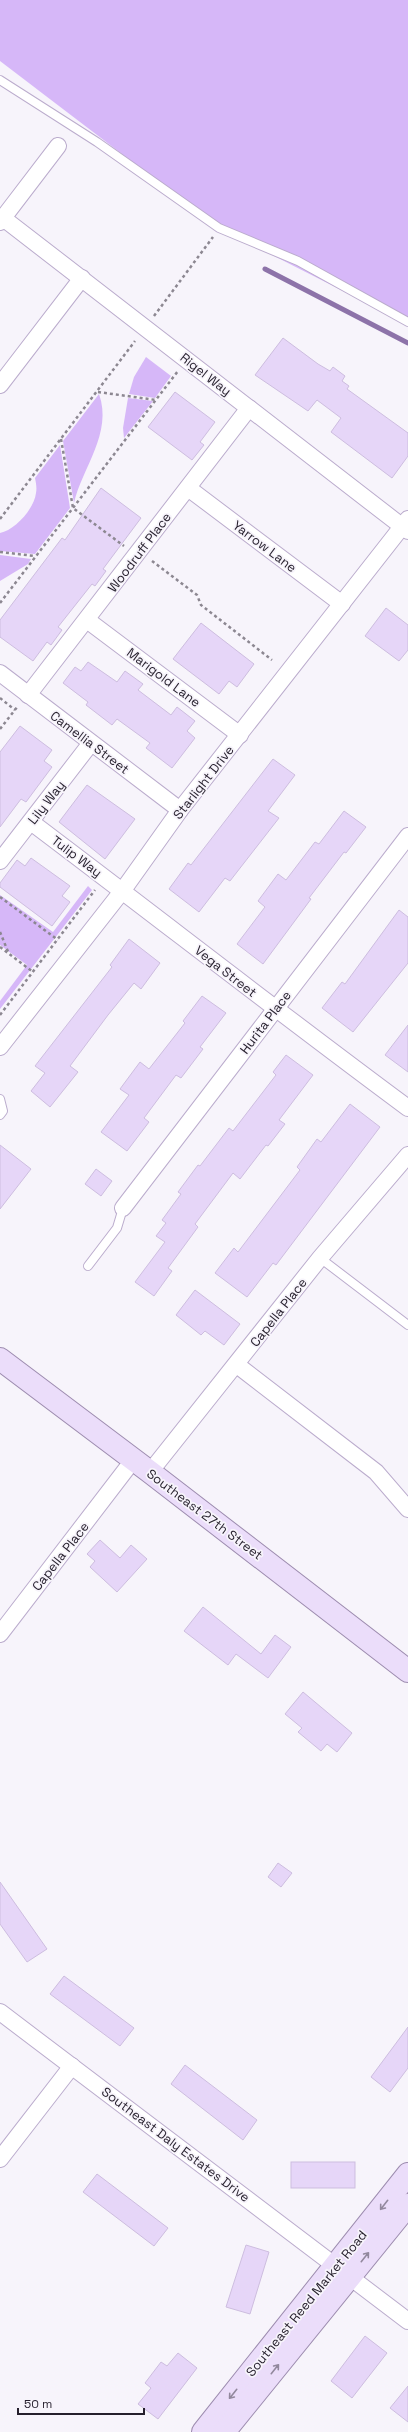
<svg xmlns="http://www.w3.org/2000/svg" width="408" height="2432" font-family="'Space Grotesk',sans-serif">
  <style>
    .green { fill: #d6b7f8 }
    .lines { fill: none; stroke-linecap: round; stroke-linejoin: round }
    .stream { stroke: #8d73a9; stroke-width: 5 }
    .building { fill: #e6d6f8; stroke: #cdbddf }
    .lane-casing { stroke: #bbaccd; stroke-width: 10 }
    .street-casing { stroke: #bbaccd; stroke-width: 18 }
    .primary-casing { stroke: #9d8caf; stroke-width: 24 }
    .path { stroke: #8c8791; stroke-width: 2.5; stroke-dasharray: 3 3; stroke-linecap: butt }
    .lane { stroke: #fff; stroke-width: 8 }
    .street { stroke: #fff; stroke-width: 16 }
    .primary { stroke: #ebddfa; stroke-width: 22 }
    .oneway { stroke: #92889d }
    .labels { text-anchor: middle; stroke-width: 3.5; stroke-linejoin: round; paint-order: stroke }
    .street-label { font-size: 13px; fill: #251f2c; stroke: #f7f4fb }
  </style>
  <rect width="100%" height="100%" fill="#f7f4fb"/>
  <g class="green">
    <polygon points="0,0 408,0 408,324 219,228 0,61"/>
    <polygon points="146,357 171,376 155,398 129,394 134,377"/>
    <path d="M 99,394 C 113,433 82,468 74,503 L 63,441 Z"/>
    <polygon points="128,398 153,401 124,438 123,428"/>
    <path d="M 60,445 L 70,508 L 35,554 L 0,551 L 0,533 C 15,530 34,509 36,493 C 37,488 36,483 35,478 Z"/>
    <polygon points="0,555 31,559 28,564 0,581"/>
    <polygon points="88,886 92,890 0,1009 0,1001 27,965 0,945 0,895 53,932"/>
  </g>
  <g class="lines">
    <polyline class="stream" points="265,269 408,343"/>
  </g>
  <g class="building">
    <polygon points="283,338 318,364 330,371 333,367 345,376 342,381 349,386 347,389 408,433 408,456 392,478 331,432 341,418 317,400 308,411 255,375"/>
    <polygon points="175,392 215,422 200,442 204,445 192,460 148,427"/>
    <polygon points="101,488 141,518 103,569 106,571 95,586 92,584 58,627 62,630 51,645 47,642 33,661 0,637 0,620 62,538 65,540"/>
    <polygon points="386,608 408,625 408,650 399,661 365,636"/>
    <polygon points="201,623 254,664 237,687 229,681 219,694 173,659"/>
    <polygon points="88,662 117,682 125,671 143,684 138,690 171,715 177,707 195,721 187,731 195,738 172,768 146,748 150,743 117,719 112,725 86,705 88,702 63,683 75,667 81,671"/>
    <polygon points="20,726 52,750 44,761 52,767 26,802 21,799 0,827 0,752"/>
    <polygon points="273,759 295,775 268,811 279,818 230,881 225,878 199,912 169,889 188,863 191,865"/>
    <polygon points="87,785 135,819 105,859 59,822"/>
    <polygon points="344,811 366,827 346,853 344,852 309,898 311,899 263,964 237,944 265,907 258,901 278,874 286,880 315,842 319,844"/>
    <polygon points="31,858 70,886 62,896 70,902 52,926 0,887 0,883 17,860 25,866"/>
    <polygon points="399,910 408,917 408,963 353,1032 322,1008 342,982 345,984"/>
    <polygon points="129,939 160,963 141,989 134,983 108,1015 70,1066 78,1072 50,1107 31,1091 45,1073 35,1066 112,967 110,965"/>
    <polygon points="202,996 226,1013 200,1047 203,1049 181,1078 176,1075 144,1118 149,1122 127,1151 101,1132 129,1095 120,1089 140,1062 149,1069 185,1023 183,1021"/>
    <polygon points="408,1025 408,1072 385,1055"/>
    <polygon points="286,1055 313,1075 279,1120 285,1124 268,1146 266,1145 240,1179 233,1173 195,1224 198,1227 168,1268 172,1271 154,1296 135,1282 165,1242 156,1236 166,1223 162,1220 181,1194 178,1192 198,1165 200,1166 229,1128 233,1131 276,1075 273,1072"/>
    <polygon points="350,1104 380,1127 276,1265 273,1263 247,1297 215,1273 234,1248 238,1252 300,1170 297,1167 317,1139 321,1142"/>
    <polygon points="0,1145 31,1169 0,1209"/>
    <polygon points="96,1169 112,1181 101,1196 85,1184"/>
    <polygon points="195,1290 240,1324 224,1345 205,1331 201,1335 176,1315"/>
    <polygon points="100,1540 120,1558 131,1545 147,1559 117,1592 90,1567 95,1561 87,1554"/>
    <polygon points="203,1607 261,1654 275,1635 291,1647 268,1678 236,1654 228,1665 184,1631"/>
    <polygon points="303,1692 352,1733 337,1752 327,1744 321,1751 298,1732 302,1728 285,1714"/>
    <polygon points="278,1863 292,1873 281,1887 268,1877"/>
    <polygon points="0,1882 47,1949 27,1962 0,1924"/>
    <polygon points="64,1976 134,2028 120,2046 50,1994"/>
    <polygon points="408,2027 408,2068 390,2092 371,2077"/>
    <polygon points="185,2065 257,2120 243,2140 171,2084"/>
    <rect x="291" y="2162" width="64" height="26"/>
    <polygon points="97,2174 168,2228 154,2246 83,2192"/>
    <polygon points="246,2245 269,2252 250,2314 226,2307"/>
    <polygon points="365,2336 387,2353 352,2398 331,2381"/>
    <polygon points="178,2353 197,2368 158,2419 138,2404 151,2388 145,2383 161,2362 167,2366"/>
    <polygon points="408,2386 408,2422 390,2408"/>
  </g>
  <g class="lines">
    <g class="lane-casing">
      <g id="lane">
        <polyline points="0,80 97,142 219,228 298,261 408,322"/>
        <polyline points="0,1099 3,1111 0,1115"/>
        <polyline points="320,1258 408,1325"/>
        <polyline points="88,1266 117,1228 123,1208"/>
      </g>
    </g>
    <g class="street-casing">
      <g id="street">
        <polyline points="3,218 408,531"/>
        <polyline points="0,222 58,146"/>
        <polyline points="0,385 82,278"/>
        <polyline points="188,488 342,604"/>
        <polyline points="87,620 240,735"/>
        <polyline points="0,673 180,810"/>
        <polyline points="28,695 249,408"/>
        <path d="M 31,822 C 157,917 281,1014 408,1108"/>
        <polyline points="0,861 91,743"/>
        <polyline points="0,1047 123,890 180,810 408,519"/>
        <polyline points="123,1208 408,836"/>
        <polyline points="237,1365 376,1472 408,1509"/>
        <polyline points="150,1472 320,1258 408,1155"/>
        <polyline points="0,1634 134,1459"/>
        <polyline points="0,2012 408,2321"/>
        <polyline points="0,2159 72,2066"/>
      </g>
    </g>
    <g class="primary-casing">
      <g id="primary">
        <polyline points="0,1359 150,1472 408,1671"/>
        <polyline points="203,2432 408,2174"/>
        <polyline points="224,2432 408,2205"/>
      </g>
    </g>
    <g class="path">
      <polyline points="154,316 213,237"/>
      <polyline points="98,392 156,400"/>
      <polyline points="61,439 73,508 124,546"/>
      <polyline points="0,519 135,341"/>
      <polyline points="0,552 35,556"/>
      <polyline points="152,561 197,595 201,605 272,660"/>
      <polyline points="0,603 178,371"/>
      <polyline points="0,698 15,710"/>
      <polyline points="0,729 18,706"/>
      <polyline points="0,897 58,940"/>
      <polyline points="0,932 9,954"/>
      <polyline points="0,947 33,972"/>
      <polyline points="0,1015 95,890"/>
    </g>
    <use href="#lane" class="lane"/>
    <use href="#street" class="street"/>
    <use href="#primary" class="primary"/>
  </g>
  <defs><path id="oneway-shaft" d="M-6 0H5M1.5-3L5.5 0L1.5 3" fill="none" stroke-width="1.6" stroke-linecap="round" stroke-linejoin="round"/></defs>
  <g class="oneway">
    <use href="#oneway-shaft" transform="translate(384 2205) rotate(128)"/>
    <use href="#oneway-shaft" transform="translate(365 2257) rotate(-51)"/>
    <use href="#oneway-shaft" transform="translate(275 2369) rotate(-51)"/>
    <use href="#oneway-shaft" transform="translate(233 2394) rotate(129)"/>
  </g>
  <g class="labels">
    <g class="street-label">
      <text transform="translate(206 374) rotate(38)" y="5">Rigel Way</text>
      <text transform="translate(265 546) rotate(37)" y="5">Yarrow Lane</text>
      <text transform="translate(139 552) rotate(-53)" y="5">Woodruff Place</text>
      <text transform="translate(164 677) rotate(37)" y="5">Marigold Lane</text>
      <text transform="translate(90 742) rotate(37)" y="5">Camellia Street</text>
      <text transform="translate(203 782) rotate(-52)" y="5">Starlight Drive</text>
      <text transform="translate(46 802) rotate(-52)" y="5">Lily Way</text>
      <text transform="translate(77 856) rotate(37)" y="5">Tulip Way</text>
      <text transform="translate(226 971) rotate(38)" y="5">Vega Street</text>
      <text transform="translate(265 1022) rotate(-53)" y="5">Hurita Place</text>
      <text transform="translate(278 1312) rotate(-52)" y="5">Capella Place</text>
      <text transform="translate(205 1514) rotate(37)" y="5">Southeast 27th Street</text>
      <text transform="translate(60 1556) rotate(-52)" y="5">Capella Place</text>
      <text transform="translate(176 2144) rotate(37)" y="5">Southeast Daly Estates Drive</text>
      <text transform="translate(306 2303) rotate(-51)" y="5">Southeast Reed Market Road</text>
    </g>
  </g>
  <path d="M18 2408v6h126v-6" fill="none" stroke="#251f2c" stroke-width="2"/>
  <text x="24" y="2408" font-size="12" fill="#251f2c" stroke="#f7f4fb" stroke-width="3" paint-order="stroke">50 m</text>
</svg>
